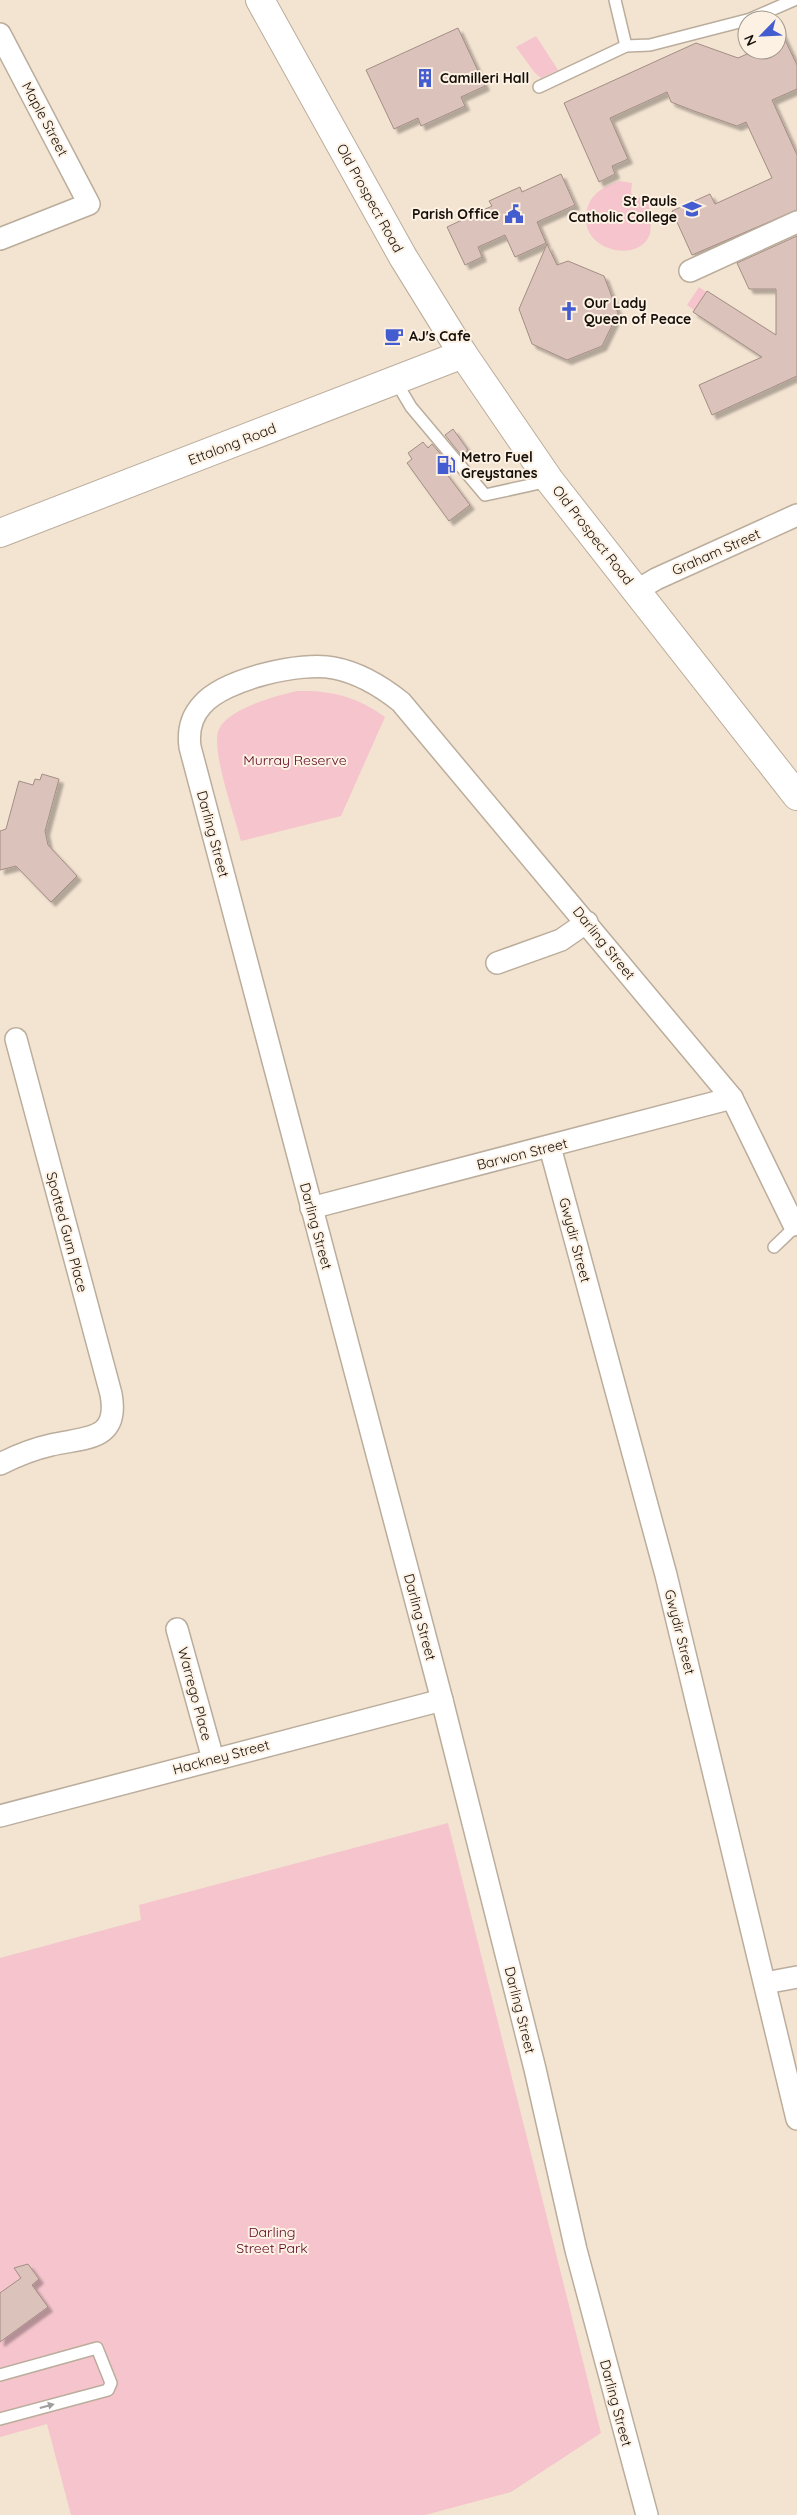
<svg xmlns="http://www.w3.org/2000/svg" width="797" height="2515" font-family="Quicksand,sans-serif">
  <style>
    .green { fill: #f5c4cc }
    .building { fill: #dbc3bb; stroke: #a38d85; filter: url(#shadow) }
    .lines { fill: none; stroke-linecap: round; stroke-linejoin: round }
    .lane-casing { stroke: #bbad9c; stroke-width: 14 }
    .street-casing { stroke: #bbad9c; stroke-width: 24 }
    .secondary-casing { stroke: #bbad9c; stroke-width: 30 }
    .lane { stroke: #fff; stroke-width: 11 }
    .street { stroke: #fff; stroke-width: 21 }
    .secondary { stroke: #fff; stroke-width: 28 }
    .oneway { fill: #a19f9d }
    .labels { text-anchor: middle; stroke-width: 4; stroke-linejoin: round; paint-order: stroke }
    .poi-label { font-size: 14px; font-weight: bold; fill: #15100a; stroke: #fdf1e3; text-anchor: start }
    .street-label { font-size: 14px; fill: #15100a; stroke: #fdf1e3 }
    .park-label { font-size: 14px; fill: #5b0424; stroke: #fdf1e3 }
  </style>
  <defs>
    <filter id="shadow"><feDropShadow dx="4.5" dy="4.5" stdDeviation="1" flood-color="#0004"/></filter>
  </defs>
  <rect width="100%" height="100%" fill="#f3e3d1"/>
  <g class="green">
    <polygon points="536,36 558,70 541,78 535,73 516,47"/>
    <path d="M 620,181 L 632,183 L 631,193 L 635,198 L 646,197 L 649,202 C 649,212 653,227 649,236 C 637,265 573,249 588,206 C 593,192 607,185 620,181 Z"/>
    <polygon points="699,287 706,292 694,310 687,305"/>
    <path d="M 297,691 C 331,690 358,697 385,717 L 341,816 L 241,841 C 235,817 210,748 219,729 C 229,708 276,696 297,691 Z"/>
    <polygon points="448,1823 601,2433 511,2492 425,2515 71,2515 47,2424 0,2437 0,1958 141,1920 139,1905"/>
  </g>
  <g class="building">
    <polygon points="777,23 797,65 797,89 772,100 797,155 797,210 692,255 672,211 710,194 715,204 772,178 746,122 737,126 694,111 671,102 667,92 610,118 628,159 612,166 615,174 599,182 564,103 696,43 738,58 756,50 777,50"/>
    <polygon points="458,28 485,86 461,97 465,106 421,126 418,118 394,129 366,70"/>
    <polygon points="561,174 575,205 537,222 546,243 515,257 505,235 478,247 482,257 465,265 447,227 492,206 489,201 520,187 522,192"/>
    <polygon points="797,236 797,376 712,415 699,385 762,357 693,312 707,291 776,335 776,289 749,289 737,263"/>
    <polygon points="547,244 557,265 568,261 604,276 618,313 602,346 567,360 532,344 519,309"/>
    <polygon points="453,429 468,450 461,455 445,435"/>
    <polygon points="423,442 428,448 432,444 449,464 443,469 470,505 449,521 407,463 412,459 408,453"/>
    <polygon points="42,774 59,779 45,831 48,845 77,876 51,902 16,866 0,870 0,831 6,829 19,781 33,785 35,779 40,780"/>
    <polygon points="28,2264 39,2279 32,2285 48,2307 0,2342 0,2293 21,2278 14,2268"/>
  </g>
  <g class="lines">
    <g class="lane-casing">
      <g id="lane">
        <polyline points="615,0 626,46"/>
        <polyline points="748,20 794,0"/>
        <polyline points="539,87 626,46 650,45 747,20"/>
        <polyline points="395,380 411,407 485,495 549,481"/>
        <polyline points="774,1247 797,1225"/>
        <polyline points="0,2375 97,2348 111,2383 108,2390 0,2419"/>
      </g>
    </g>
    <g class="street-casing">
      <g id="street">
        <polyline points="0,34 89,204 0,239"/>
        <polyline points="690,271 797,222"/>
        <polyline points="636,591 656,579 797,515"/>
        <polyline points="497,963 561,940 587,922"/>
        <polyline points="550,1147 666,1575 797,2119"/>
        <polyline points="311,1208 732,1098"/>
        <path d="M 0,1464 C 16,1456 33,1449 51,1445 C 84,1437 120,1442 111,1394 L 16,1039"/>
        <polyline points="177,1629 213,1759"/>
        <polyline points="0,1816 442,1700"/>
        <polyline points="765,1983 797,1977"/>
        <path d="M 647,2515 L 576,2250 L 535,2069 L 442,1700 L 190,747 C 188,732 191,717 202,705 C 224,679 302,661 334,668 C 360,673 381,686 401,702 L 732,1098 L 794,1225"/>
      </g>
    </g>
    <g class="secondary-casing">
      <g id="secondary">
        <polyline points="260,0 403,257 463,354 550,481 797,796"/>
        <polyline points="0,533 463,354"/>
      </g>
    </g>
    <use href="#lane" class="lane"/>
    <use href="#street" class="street"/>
    <use href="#secondary" class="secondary"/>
  </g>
  <defs><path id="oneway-solid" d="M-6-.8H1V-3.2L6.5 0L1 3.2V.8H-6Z" transform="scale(1.25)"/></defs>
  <use class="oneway" href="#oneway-solid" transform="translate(47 2406) rotate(-15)"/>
  <defs>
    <g id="building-bare" transform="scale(1.5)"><path d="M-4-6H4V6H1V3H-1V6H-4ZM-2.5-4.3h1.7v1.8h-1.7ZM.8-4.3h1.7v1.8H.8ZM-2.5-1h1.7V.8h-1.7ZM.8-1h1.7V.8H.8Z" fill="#435ccf" stroke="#fdf1e3" stroke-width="2.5" paint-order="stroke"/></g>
    <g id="school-bare" transform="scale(1.5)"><path d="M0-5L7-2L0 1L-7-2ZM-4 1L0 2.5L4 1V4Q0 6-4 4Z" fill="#435ccf" stroke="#fdf1e3" stroke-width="2.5" paint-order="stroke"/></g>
    <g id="civic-bare" transform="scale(1.5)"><path d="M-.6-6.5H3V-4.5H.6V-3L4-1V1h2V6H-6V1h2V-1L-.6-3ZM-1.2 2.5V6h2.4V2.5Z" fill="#435ccf" stroke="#fdf1e3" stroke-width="2.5" paint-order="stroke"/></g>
    <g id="church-bare" transform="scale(1.5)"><path d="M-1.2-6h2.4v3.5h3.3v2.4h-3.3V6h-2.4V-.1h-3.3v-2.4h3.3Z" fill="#435ccf" stroke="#fdf1e3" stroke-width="2.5" paint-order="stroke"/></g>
    <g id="cafe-bare" transform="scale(1.5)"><path d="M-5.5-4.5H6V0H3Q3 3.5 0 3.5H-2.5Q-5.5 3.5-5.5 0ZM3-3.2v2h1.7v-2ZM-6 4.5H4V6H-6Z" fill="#435ccf" stroke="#fdf1e3" stroke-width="2.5" paint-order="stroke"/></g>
    <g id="fuel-bare" transform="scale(1.5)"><path d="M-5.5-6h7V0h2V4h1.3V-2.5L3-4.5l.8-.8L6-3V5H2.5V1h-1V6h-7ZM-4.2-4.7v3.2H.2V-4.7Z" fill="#435ccf" stroke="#fdf1e3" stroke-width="2.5" paint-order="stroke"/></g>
  </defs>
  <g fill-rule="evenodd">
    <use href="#building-bare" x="425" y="78"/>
    <use href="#school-bare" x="692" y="209"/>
    <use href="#civic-bare" x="514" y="214"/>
    <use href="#church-bare" x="569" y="311"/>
    <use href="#cafe-bare" x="394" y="336"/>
    <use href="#fuel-bare" x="446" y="465"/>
  </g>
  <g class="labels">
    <g class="poi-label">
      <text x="440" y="83">Camilleri Hall</text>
      <text x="677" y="206" text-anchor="end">St Pauls<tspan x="677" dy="16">Catholic College</tspan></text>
      <text x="499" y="219" text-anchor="end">Parish Office</text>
      <text x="584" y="308">Our Lady<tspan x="584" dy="16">Queen of Peace</tspan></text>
      <text x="409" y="341">AJ's Cafe</text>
      <text x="461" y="462">Metro Fuel<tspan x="461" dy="16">Greystanes</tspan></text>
    </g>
    <g class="street-label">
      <text transform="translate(45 119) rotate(62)" y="5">Maple Street</text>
      <text transform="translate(370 198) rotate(61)" y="5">Old Prospect Road</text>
      <text transform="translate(232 444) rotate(-21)" y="5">Ettalong Road</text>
      <text transform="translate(593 535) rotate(52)" y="5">Old Prospect Road</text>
      <text transform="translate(716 552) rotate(-24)" y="5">Graham Street</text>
      <text transform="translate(213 834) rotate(75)" y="5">Darling Street</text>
      <text transform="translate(604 943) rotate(51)" y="5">Darling Street</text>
      <text transform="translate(522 1154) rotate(-14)" y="5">Barwon Street</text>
      <text transform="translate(316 1226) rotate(75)" y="5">Darling Street</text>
      <text transform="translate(67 1232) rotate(75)" y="5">Spotted Gum Place</text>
      <text transform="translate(575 1240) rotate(75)" y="5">Gwydir Street</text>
      <text transform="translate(420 1617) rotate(75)" y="5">Darling Street</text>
      <text transform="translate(680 1632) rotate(76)" y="5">Gwydir Street</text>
      <text transform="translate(195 1694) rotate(75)" y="5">Warrego Place</text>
      <text transform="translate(221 1757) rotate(-15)" y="5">Hackney Street</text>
      <text transform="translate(520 2010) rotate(76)" y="5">Darling Street</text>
      <text transform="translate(616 2403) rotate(75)" y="5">Darling Street</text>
    </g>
    <g class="park-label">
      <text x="295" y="765">Murray Reserve</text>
      <text x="272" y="2237">Darling<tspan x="272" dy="16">Street Park</tspan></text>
    </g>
  </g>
  <g transform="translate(762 35) rotate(246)"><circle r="24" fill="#fdf1e3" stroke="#a0978c"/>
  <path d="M0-4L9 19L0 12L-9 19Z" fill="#435ccf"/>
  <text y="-8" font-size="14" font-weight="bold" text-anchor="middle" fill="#15100a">N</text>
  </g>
</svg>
